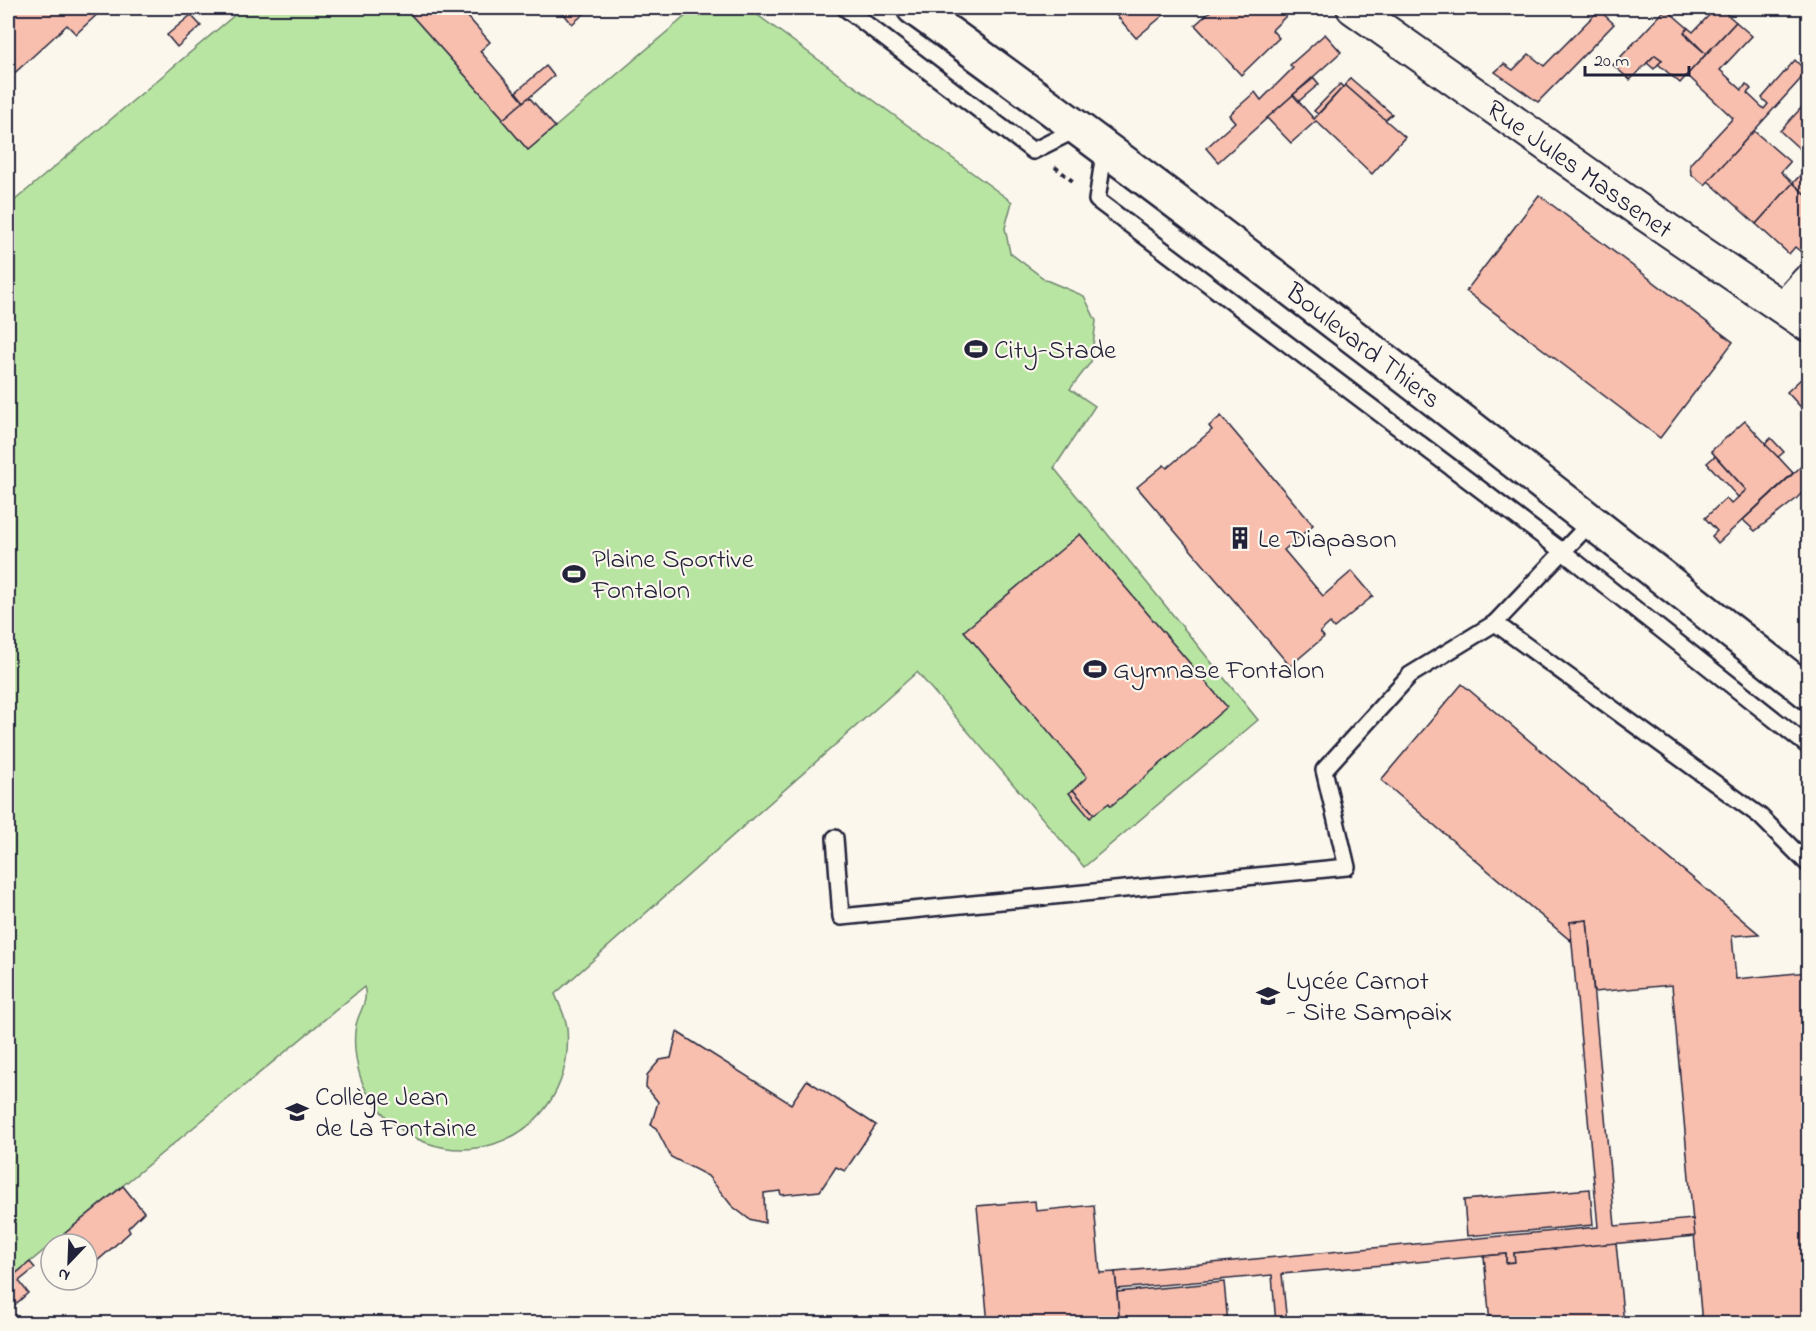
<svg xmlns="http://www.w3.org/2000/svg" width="1816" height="1331" font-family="'Indie Flower',sans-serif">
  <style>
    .green { fill: #b9e5a2; stroke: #6e846e; stroke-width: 1.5 }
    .building { fill: #f8bfae; stroke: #22223b; stroke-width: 1.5 }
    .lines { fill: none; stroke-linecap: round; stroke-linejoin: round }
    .lane-casing { stroke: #22223b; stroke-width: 20 }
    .street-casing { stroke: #22223b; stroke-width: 36 }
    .secondary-casing { stroke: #22223b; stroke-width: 38 }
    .path { stroke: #22223b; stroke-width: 4; stroke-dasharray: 4.5 4.5; stroke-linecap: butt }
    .lane { stroke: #fbf7ec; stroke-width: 15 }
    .street { stroke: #fbf7ec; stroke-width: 32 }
    .secondary { stroke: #fbf7ec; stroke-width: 33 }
    .labels { text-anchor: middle; stroke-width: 4.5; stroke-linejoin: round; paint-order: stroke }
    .street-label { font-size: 27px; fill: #22223b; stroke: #fbf7ec }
    .poi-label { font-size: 27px; fill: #22223b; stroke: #fbf7ec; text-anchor: start }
  </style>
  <rect width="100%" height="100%" fill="#fbf7ec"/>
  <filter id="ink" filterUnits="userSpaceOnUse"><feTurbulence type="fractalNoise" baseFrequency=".0167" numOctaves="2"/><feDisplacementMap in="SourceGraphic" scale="12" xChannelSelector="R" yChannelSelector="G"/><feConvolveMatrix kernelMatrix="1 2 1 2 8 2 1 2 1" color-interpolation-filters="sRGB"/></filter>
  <g filter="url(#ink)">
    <path class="green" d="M 243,8 L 405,8 L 504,119 L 503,121 L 528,150 L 695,8 L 748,8 L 1012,202 L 1005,228 L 1010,253 L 1046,280 L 1084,296 L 1096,321 L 1091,362 L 1070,389 L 1095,406 L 1054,468 L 1258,720 L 1084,867 L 917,672 L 555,994 C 559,1004 566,1017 567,1028 C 577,1149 429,1195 367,1092 C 357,1075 352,1045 356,1025 C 359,1011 369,1001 364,987 L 8,1280 L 8,206 Z"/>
    <g class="building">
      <polygon points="8,8 104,8 76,34 67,25 8,79"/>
      <polygon points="405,8 442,8 448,15 460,8 490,42 480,51 524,102 504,119"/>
      <polygon points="559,8 591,8 572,24"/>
      <polygon points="1110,8 1172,8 1136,38"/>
      <polygon points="1214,8 1279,8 1286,16 1272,30 1279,38 1241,75 1195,25"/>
      <polygon points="1716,8 1720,8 1736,22 1706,54 1684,32 1688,28 1693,32"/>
      <polygon points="1666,9 1688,28 1684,32 1689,39 1706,54 1680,83 1658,64 1662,60 1655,55 1630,80 1613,65"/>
      <polygon points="1599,10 1614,24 1538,102 1495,72 1504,64 1513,70 1529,54 1544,66"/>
      <polygon points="191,15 201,26 177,47 167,35"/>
      <polygon points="1736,22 1752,36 1720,70 1742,90 1746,84 1751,89 1747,93 1764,109 1768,104 1762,98 1795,60 1807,72 1705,185 1691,174 1690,164 1733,118 1687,75"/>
      <polygon points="1325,34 1341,52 1218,162 1206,148 1235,122 1229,115 1255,92 1261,100 1293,68 1290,65"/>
      <polygon points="1655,55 1662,60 1654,69 1647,63"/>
      <polygon points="546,66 554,76 524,102 516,92"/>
      <polygon points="1314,78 1319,84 1299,101 1293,95"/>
      <polygon points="1350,78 1392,114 1385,120 1345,85"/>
      <polygon points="1340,84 1343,87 1318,114 1314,111"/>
      <polygon points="1345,85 1405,137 1372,174 1316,121 1291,143 1267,118 1293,95 1314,119"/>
      <polygon points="529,97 555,127 528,150 502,120"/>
      <polygon points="1803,106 1808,111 1808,145 1803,152 1780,131"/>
      <polygon points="1754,131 1790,162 1781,172 1793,183 1756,224 1708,181"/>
      <polygon points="1805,170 1808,174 1808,197 1793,183"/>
      <polygon points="1793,183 1808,197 1808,244 1801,252 1795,247 1789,254 1756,224"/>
      <polygon points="1539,195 1733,342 1660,438 1466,291"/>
      <polygon points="1802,378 1808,385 1808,415 1787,392"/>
      <polygon points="1221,416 1313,525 1284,550 1323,596 1352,571 1373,596 1334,628 1330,623 1320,632 1324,637 1290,666 1137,487 1164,465 1167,468 1212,430 1209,426"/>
      <polygon points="1745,421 1793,473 1718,543 1712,536 1717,531 1705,518 1726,498 1731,504 1746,490 1711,451"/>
      <polygon points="1771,438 1784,452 1778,457 1765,444"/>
      <polygon points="1715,456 1746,490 1738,497 1707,463"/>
      <polygon points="1808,460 1808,487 1795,500 1755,531 1743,520"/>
      <polygon points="1080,534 1227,707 1111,806 1109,803 1094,814 1073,790 1087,777 964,631"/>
      <polygon points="1462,684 1759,934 1732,936 1736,979 1808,972 1808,1324 1702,1324 1672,985 1594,992 1587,920 1570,922 1571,941 1381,780"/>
      <polygon points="1073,790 1094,814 1090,818 1069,793"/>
      <polygon points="1587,920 1615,1226 1693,1219 1695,1236 1514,1253 1515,1262 1506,1263 1506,1254 1282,1274 1287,1324 1276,1324 1272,1275 1117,1289 1115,1272 1598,1227 1570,922"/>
      <polygon points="677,1032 791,1104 807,1080 876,1125 845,1171 836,1167 820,1191 781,1195 780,1191 764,1193 765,1223 749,1219 732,1206 708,1176 671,1157 656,1128 651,1125 658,1102 646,1087 647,1075 660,1060 671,1058"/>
      <polygon points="123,1186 144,1212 128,1228 130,1232 87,1270 87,1244 53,1243"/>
      <polygon points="1590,1189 1593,1225 1467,1236 1464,1200"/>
      <polygon points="1035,1201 1036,1211 1094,1205 1100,1273 1115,1272 1120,1324 1106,1324 1106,1321 988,1324 977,1206"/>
      <polygon points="1616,1243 1624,1324 1490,1324 1484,1256 1506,1254 1506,1263 1515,1262 1514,1253"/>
      <polygon points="30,1262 35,1268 19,1281 28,1293 8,1311 8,1280"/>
      <polygon points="1224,1282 1228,1324 1120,1324 1117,1292"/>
      <polygon points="782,1320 783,1324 750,1324"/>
    </g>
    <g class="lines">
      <g class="lane-casing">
        <g id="lane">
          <polyline points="845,8 1033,151 1079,128"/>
          <polyline points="1105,147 1097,200 1562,551 1808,746"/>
          <polyline points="1495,623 1760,816 1808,864"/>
          <polyline points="835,838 841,917 1347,867 1324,770 1410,675 1495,623 1592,521"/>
        </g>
      </g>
      <g class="street-casing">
        <g id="street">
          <path id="s1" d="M 1353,8 L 1643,213 L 1808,325"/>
          <polyline points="1784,308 1808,281"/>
        </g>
      </g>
      <g class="secondary-casing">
        <g id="secondary">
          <path id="s2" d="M 914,8 C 1218,228 1514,460 1808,692"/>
        </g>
      </g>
      <polyline class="path" points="1055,167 1075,183"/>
      <use href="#lane" class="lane"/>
      <use href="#street" class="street"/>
      <use href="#secondary" class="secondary"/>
    </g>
  </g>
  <defs>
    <g id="stadium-bare" transform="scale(1.8)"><path d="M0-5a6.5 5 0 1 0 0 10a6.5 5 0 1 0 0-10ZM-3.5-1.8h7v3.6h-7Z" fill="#22223b" stroke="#fbf7ec" stroke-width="2.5" paint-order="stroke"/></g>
    <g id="building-bare" transform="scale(1.8)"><path d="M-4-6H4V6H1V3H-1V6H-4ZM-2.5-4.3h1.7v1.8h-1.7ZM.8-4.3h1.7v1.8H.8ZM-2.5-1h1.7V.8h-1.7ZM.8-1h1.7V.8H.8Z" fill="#22223b" stroke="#fbf7ec" stroke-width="2.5" paint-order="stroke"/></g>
    <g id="school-bare" transform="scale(1.8)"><path d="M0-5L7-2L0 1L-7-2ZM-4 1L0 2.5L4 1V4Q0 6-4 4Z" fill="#22223b" stroke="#fbf7ec" stroke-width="2.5" paint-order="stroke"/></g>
  </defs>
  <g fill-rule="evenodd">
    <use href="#stadium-bare" x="976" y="349"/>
    <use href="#building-bare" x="1240" y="538"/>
    <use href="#stadium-bare" x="574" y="574"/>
    <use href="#stadium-bare" x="1095" y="669"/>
    <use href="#school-bare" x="1268" y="996"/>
    <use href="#school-bare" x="297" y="1112"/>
  </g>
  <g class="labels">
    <g class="street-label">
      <text dy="9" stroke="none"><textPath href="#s1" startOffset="278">Rue Jules Massenet</textPath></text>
      <text dy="9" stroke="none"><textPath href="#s2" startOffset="562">Boulevard Thiers</textPath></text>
    </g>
    <g class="poi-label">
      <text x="994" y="358">City-Stade</text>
      <text x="1258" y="547">Le Diapason</text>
      <text x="592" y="567">Plaine Sportive<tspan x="592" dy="31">Fontalon</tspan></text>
      <text x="1113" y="678">Gymnase Fontalon</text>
      <text x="1286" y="989">Lycée Carnot<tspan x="1286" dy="31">- Site Sampaix</tspan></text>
      <text x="315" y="1105">Collège Jean<tspan x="315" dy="31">de La Fontaine</tspan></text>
    </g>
  </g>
  <rect width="1816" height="1331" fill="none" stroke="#fbf7ec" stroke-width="30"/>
  <rect x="15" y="15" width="1786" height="1301" fill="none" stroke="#22223b" stroke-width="2" filter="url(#ink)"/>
  <g transform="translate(69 1262) rotate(203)"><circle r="28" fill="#fbf7ec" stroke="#a4a2a5" stroke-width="1.5"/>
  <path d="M0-4.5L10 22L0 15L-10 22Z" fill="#22223b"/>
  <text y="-9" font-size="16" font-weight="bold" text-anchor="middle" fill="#22223b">N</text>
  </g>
  <path d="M1585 66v9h104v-9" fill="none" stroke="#22223b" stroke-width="3"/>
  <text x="1594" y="66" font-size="18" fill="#22223b" stroke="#fbf7ec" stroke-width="4.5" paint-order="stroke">20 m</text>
</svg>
